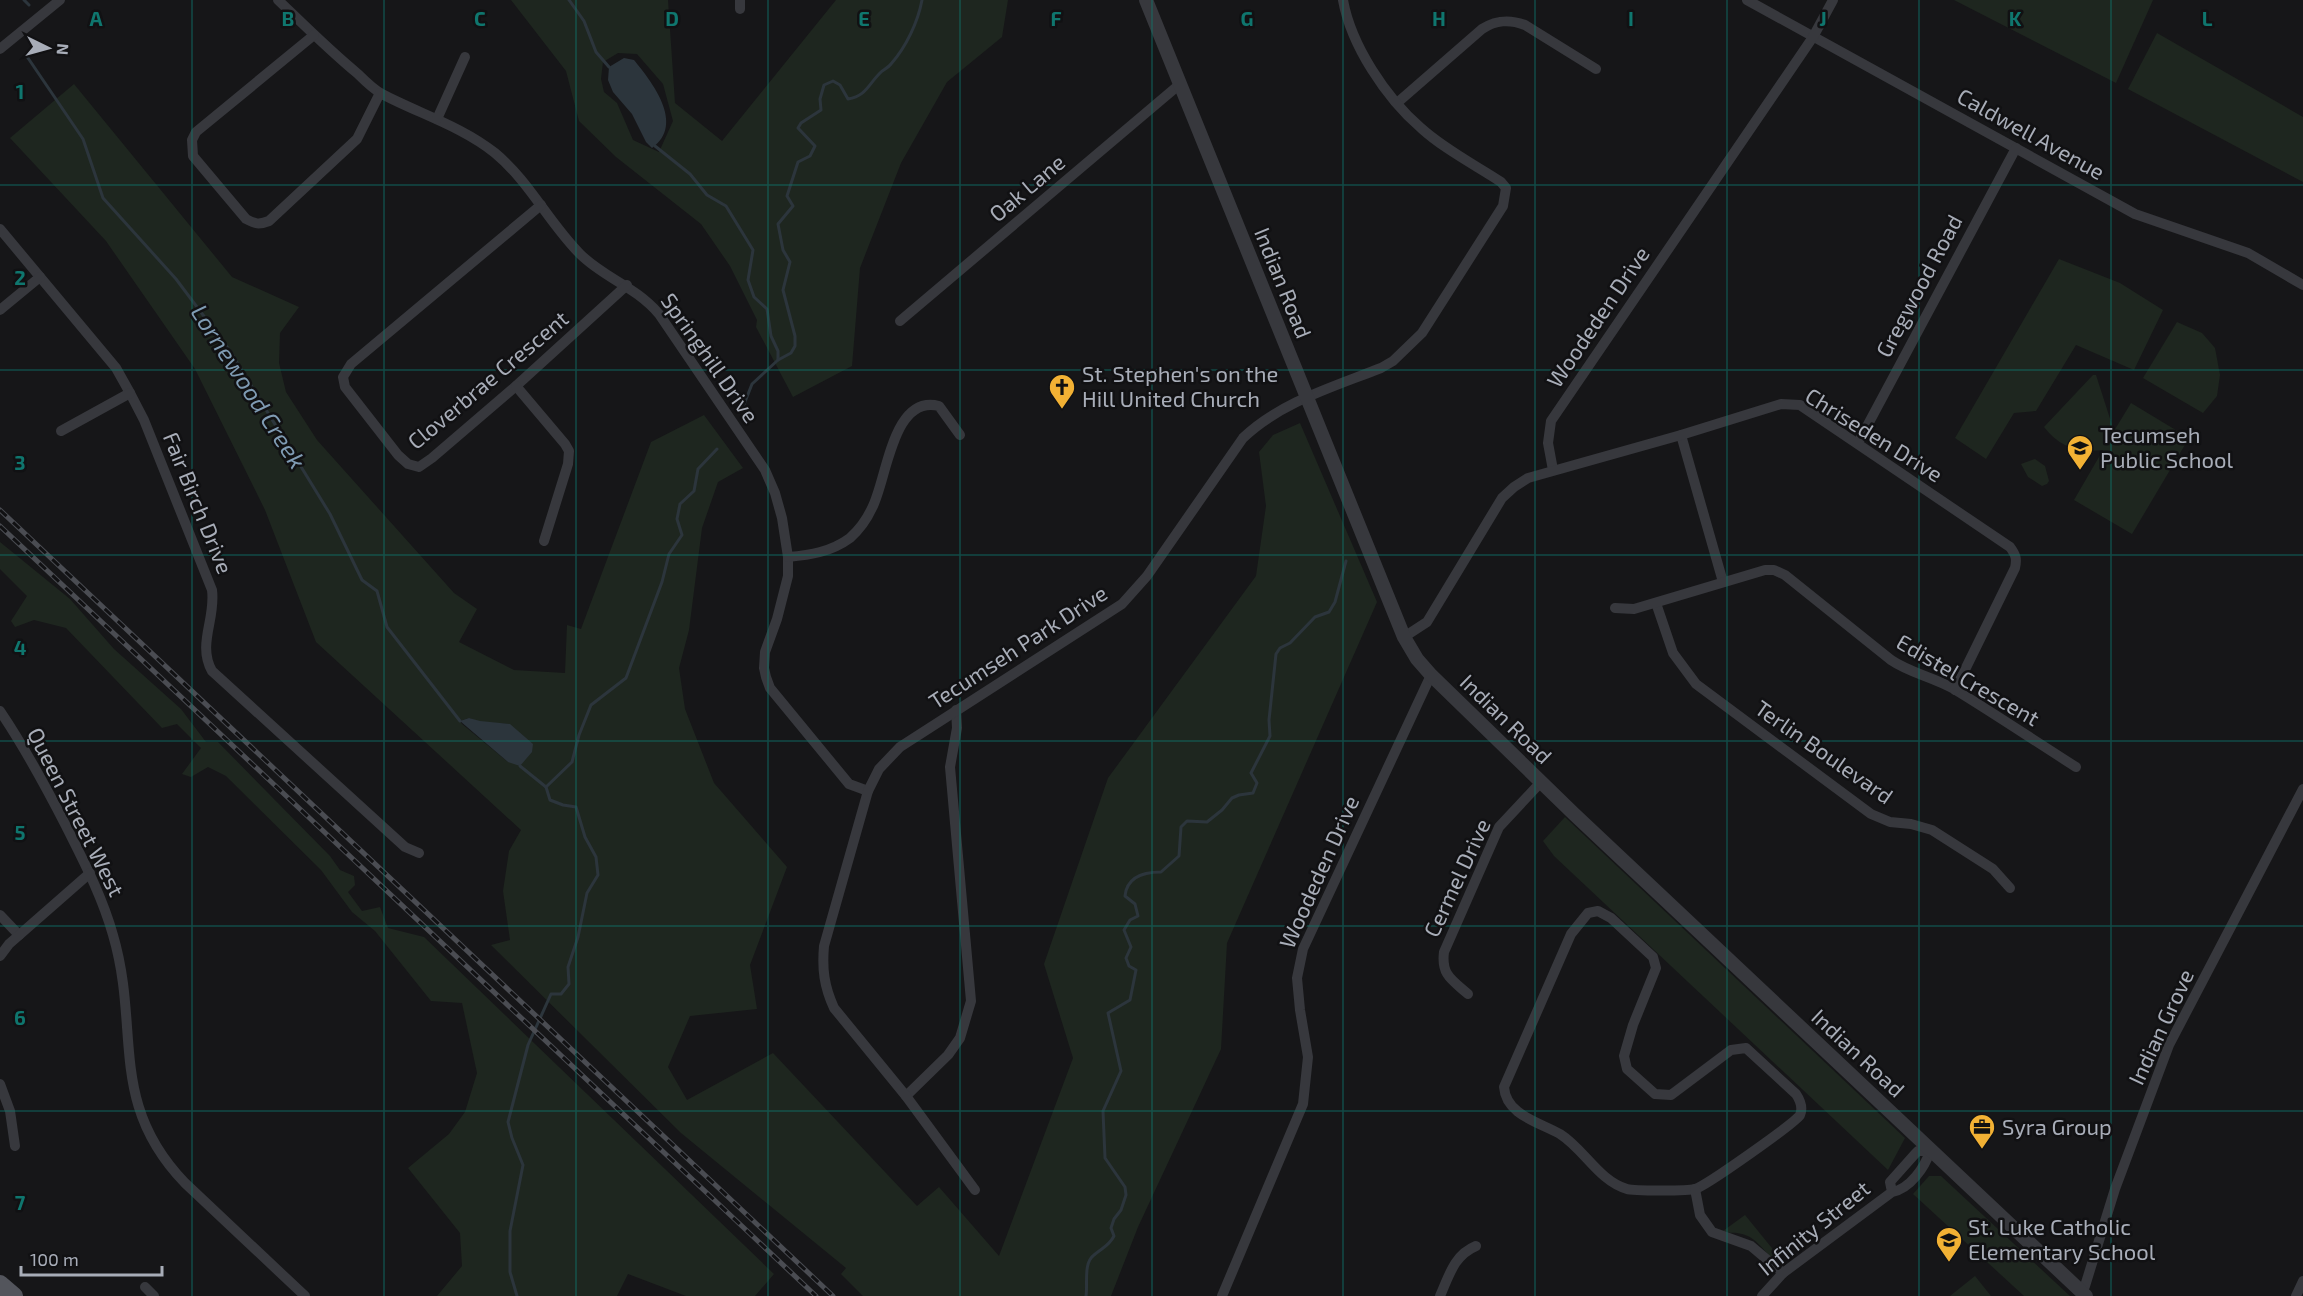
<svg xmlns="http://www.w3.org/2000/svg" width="2303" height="1296" font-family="'Exo 2',sans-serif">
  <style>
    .green { fill: #1e261f; fill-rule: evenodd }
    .water { fill: #2c353c }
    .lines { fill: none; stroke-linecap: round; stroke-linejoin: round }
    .stream { stroke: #2c353c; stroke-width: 3 }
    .minor { stroke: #37383d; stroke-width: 10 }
    .tertiary { stroke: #37383d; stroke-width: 14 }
    .primary { stroke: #53555c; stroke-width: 18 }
    .rail-casing { stroke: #4a4c52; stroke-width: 5 }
    .rail { stroke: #111113; stroke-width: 3; stroke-dasharray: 9; stroke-linecap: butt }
    .grid { fill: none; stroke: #0f766e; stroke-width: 1.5; stroke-opacity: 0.55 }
    .labels { text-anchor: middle; stroke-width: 5; stroke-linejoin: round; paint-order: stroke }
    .street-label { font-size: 22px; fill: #a8adb8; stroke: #111113 }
    .poi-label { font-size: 22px; fill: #a8adb8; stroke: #111113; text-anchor: start }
    .water-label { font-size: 24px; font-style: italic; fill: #7f9bb3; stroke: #111113 }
    .grid-label { font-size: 20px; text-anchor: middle; font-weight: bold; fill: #0f766e; stroke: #111113; stroke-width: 5; stroke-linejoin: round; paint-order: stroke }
  </style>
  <rect width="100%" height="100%" fill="#161618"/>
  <g class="green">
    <path d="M 511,0 L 668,0 L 675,103 L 722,141 L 836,0 L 1008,0 L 1002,37 L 947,82 L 901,163 L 860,268 L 852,366 L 793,397 L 756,327 L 757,320 L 730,266 L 701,224 L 616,157 L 579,121 L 566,71 ZM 618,53 L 637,54 L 663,84 L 673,121 L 659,152 L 633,140 L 617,103 L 604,92 L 601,79 L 603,62 Z"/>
    <polygon points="1954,0 2153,0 2116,83"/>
    <polygon points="2157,33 2303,117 2303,182 2128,89"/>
    <path d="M 74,84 L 232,277 L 299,307 L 280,333 L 279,363 L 286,392 L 317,440 L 454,593 L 477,609 L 459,642 L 514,670 L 565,673 L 567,625 L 581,629 L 651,442 L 704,415 L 743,468 L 718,482 L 702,528 L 689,630 L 679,668 L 685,709 L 714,783 L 787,867 L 750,965 L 757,1009 L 690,1016 L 668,1067 L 687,1100 L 773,1053 L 917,1206 L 939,1187 L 999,1256 L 1073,1058 L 1044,964 L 1108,778 L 1256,576 L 1266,506 L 1259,452 L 1273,435 L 1300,423 L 1377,602 L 1227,943 L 1221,1049 L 1138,1227 L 1111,1296 L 863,1296 L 841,1274 L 846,1268 L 681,1133 L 491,945 L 510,940 L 503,891 L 509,851 L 521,830 L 316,642 L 265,510 L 195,369 L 106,241 L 10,138 ZM 469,718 L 480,722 L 509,724 L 508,762 L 462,724 L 460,721 Z"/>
    <polygon points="2059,259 2120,283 2163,310 2134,370 2076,345 2036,411 2014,413 1986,459 1955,438"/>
    <polygon points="2177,322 2202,333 2215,348 2220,375 2217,396 2203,413 2143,378"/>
    <path d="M 2093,375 L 2096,375 L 2114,431 L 2131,403 L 2189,438 L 2132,534 L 2074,500 L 2103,450 C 2079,453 2059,447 2044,427 Z"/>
    <polygon points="2035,459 2045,466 2049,481 2047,484 2042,486 2028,477 2021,464"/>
    <polygon points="0,542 70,599 114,649 181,709 206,742 218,742 330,856 340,870 354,876 355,885 348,892 362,911 380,907 388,928 424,937 774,1274 755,1296 686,1296 628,1274 617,1296 437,1296 462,1266 460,1233 408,1168 449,1134 465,1112 477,1073 462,1003 431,1001 375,931 352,912 321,870 226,776 208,767 191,777 182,774 201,748 177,724 162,728 66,628 34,620 15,627 11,621 27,596 0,569"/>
    <polygon points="1565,817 1905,1138 1888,1170 1554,856 1543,841"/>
    <polygon points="1929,1176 1941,1176 2070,1296 2024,1296 1913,1194"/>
    <path d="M 1745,1215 L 1780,1258 L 1775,1262 C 1765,1252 1756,1237 1742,1234 C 1735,1232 1730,1234 1723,1231 Z"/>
    <polygon points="1975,1276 1991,1296 1950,1296"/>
  </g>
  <g class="water">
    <path d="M 624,58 L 634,60 C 651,81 686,124 652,148 L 646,142 L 632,114 L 613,92 L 608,80 L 609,67 Z"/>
    <polygon points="469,718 480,721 510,724 533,744 532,752 520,766 508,762 460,721"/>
  </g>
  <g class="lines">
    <g class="stream">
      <polyline points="24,0 29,5"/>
      <polyline points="569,0 584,21 596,52 609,67"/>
      <polyline points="28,58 83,139 103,198 176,279 230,351 330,514 362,580 377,591 387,627 460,721"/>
      <polyline points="655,146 690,174 707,195 726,206 753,250 748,280 754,297 767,309 771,336 778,351 778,360 752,384 743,407"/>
      <path d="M 778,360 L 791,353 L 795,346 L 795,336 L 783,290 L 790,262 L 783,250 L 778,224 L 793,206 L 787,196 L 798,162 L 810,156 L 815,146 L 798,128 L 801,123 L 821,110 L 820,99 L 824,85 L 833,81 L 840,85 L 848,99 C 866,96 868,85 880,73 C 883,70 888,68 891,64 C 906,47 918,22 922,0"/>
      <polyline points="520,766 546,787"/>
      <polyline points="517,1296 510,1272 510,1231 523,1165 512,1138 508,1122 528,1045 551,994 561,994 569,984 568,967 578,937 587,893 598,875 596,857 585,837 576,807 563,805 550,800 546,787 572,762 579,735 591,705 626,678 662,582 669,554 682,535 677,519 680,504 694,491 698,469 717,449"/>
      <path d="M 1086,1296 C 1088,1284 1083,1263 1094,1255 C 1102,1248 1109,1246 1114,1236 L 1111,1228 L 1114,1219 L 1121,1210 L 1126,1195 L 1125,1187 L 1105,1158 L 1103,1111 L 1121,1071 L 1108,1013 L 1130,1000 L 1136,970 L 1129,966 L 1126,958 L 1131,947 L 1124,930 L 1130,920 L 1138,916 L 1135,904 L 1125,896 C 1127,876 1144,872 1161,872 L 1179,856 L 1181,827 L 1187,821 L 1207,822 L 1222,810 L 1232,798 L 1239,795 L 1253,793 L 1257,783 L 1251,773 L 1270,736 L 1269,720 L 1276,654 L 1280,648 L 1290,643 L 1315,617 L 1329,612 L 1335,602 L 1346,561"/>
    </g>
    <g class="minor">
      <path d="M 278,0 C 304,25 330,51 358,74 C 365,81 373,89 382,94 C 420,114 461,126 495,153 C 529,181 549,223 580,254 C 604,278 635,286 659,314 L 765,470 L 775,493 L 782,518 L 788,557 L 788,576 L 777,619 L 765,652 L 764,668 L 766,677 L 770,688 L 849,784 L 868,791"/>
      <polyline points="740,0 740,9"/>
      <polyline points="1747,0 2135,214 2248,253 2303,285"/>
      <path d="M 314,35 L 196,132 L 192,140 L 193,156 L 246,219 C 255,224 259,225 269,221 L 357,139 L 380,93"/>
      <polyline points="0,49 60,0"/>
      <path d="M 1397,103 L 1482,29 C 1496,20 1509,19 1525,25 L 1596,69"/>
      <polyline points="437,119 465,57"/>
      <polyline points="541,205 351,364 343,377 345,387 398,455 408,464 419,467 432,458 516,386 627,285"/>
      <path d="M 0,229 L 116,368 L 130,393 L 144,420 L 212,590 C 216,619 197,644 212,671 L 405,847 L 419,853"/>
      <polyline points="0,310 40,277"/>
      <polyline points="900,321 1180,84"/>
      <polyline points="516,386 565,444 569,451 568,464 544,541"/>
      <polyline points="61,431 130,393"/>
      <polyline points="1681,435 1723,582"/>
      <polyline points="1858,443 2016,148"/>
      <polyline points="1553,470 1548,443 1551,421 1813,37 1833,0"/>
      <path d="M 788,557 C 810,555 831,552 850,538 C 859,530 867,519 872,508 C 887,480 892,394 939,406 L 960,435"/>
      <polyline points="1656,603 1673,653 1696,684 1871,814 1890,822 1911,824 1932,830 1993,869 2010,888"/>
      <path d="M 1615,608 L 1634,609 L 1765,570 L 1774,570 L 1785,575 L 1891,660 C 1910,673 1933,677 1954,689 C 1995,714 2035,741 2076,767"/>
      <path d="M 1404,637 L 1427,622 L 1502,498 L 1514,487 L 1528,478 L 1681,435 L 1781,404 L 1800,405 L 2010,547 C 2016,555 2017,559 2015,568 L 1955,690"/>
      <path d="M 0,711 C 25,748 46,787 66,826 C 84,862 102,896 113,935 C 141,1030 107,1102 185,1183 L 305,1296"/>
      <path d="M 1598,911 L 1611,918 L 1653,957 L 1656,968 L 1633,1025 L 1624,1056 L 1627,1069 L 1655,1094 L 1671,1095 L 1731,1050 L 1746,1048 L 1796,1094 C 1800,1100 1803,1108 1800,1115 C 1795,1123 1706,1186 1695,1189 C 1689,1191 1633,1191 1627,1189 C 1599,1181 1584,1149 1560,1134 C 1539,1122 1506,1115 1504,1087 L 1571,934 L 1588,913 Z"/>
      <polyline points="0,915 19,935"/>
      <polyline points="0,956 9,944 90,873"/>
      <path d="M 1468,994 C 1452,980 1441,975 1444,952 L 1499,827 L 1541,782"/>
      <polyline points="0,1084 10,1111 15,1146"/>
      <polyline points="906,1096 948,1055 960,1038 971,1001 950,767 957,728 956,710"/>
      <polyline points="1695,1189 1700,1215 1712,1232 1751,1246 1783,1273"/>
      <path d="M 975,1190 L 906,1096 L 834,1008 C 824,986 822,969 824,946 L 868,791 L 879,769 L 900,747 L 1122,604 L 1147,576 L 1243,438 C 1281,402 1333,387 1381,368 L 1393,361 L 1422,333 L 1503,206 L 1506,188 L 1501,182 C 1475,165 1444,149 1421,128 C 1386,98 1351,45 1343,0"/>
      <polyline points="145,1287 154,1296"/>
      <polyline points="2082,1292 2085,1286 2115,1189 2169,1045 2303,789"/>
      <polyline points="1222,1296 1303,1104 1308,1057 1300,1010 1297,978 1303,949 1431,675"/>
      <path d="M 1440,1296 C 1449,1276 1454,1255 1476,1246"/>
      <path d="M 1762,1296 L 1783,1273 L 1892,1192 C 1910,1189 1925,1167 1930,1151 L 1918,1151 L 1915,1154 L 1890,1182 L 1892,1192"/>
      <polyline points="2296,1296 2303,1281"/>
    </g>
    <polyline class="tertiary" points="1146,0 1404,637 1417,659 1431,675 1574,814 2086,1296"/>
    <polyline class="primary" points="0,1284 14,1296"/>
    <g class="rail-casing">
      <g id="rail">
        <polyline points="0,510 833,1296"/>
        <polyline points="0,526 816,1296"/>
      </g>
    </g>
    <use href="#rail" class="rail"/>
  </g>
  <path class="grid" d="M 192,0 L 192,1296M 384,0 L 384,1296M 576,0 L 576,1296M 768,0 L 768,1296M 960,0 L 960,1296M 1152,0 L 1152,1296M 1343,0 L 1343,1296M 1535,0 L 1535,1296M 1727,0 L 1727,1296M 1919,0 L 1919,1296M 2111,0 L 2111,1296M 0,185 L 2303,185M 0,370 L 2303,370M 0,555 L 2303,555M 0,741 L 2303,741M 0,926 L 2303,926M 0,1111 L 2303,1111"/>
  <defs>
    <g id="church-pin" transform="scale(1.35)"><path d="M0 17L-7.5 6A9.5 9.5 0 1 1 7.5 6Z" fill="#f2b134" stroke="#111113"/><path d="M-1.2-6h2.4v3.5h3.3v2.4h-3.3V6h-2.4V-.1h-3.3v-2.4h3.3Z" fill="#111"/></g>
    <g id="school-pin" transform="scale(1.35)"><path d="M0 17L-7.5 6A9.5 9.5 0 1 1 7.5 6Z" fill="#f2b134" stroke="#111113"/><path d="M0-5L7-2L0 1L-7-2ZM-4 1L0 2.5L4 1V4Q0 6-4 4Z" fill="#111"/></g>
    <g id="office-pin" transform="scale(1.35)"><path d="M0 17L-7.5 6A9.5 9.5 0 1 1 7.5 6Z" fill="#f2b134" stroke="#111113"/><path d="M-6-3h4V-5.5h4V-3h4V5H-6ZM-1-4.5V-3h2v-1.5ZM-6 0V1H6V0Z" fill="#111"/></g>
  </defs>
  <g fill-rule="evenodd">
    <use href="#church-pin" x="1062" y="387"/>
    <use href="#school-pin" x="2080" y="448"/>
    <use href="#office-pin" x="1982" y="1127"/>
    <use href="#school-pin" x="1949" y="1240"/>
  </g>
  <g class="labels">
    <g class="street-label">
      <text transform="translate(2031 134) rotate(29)" y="8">Caldwell Avenue</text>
      <text transform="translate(1027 188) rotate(-40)" y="8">Oak Lane</text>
      <text transform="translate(1283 283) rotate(68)" y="8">Indian Road</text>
      <text transform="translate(1919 286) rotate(-62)" y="8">Gregwood Road</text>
      <text transform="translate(1598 317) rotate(-56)" y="8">Woodeden Drive</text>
      <text transform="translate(710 358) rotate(55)" y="8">Springhill Drive</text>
      <text transform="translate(488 380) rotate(-40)" y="8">Cloverbrae Crescent</text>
      <text transform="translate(1874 435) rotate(32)" y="8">Chriseden Drive</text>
      <text transform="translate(198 503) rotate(68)" y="8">Fair Birch Drive</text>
      <text transform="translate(1018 647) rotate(-33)" y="8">Tecumseh Park Drive</text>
      <text transform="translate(1968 680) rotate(30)" y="8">Edistel Crescent</text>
      <text transform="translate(1506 719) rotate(44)" y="8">Indian Road</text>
      <text transform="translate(1824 752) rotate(35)" y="8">Terlin Boulevard</text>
      <text transform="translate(76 812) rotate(63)" y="8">Queen Street West</text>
      <text transform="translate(1319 872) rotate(-66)" y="8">Woodeden Drive</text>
      <text transform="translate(1457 878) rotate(-65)" y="8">Cermel Drive</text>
      <text transform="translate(2161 1027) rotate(-65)" y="8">Indian Grove</text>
      <text transform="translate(1858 1053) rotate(43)" y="8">Indian Road</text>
      <text transform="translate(1814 1228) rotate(-39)" y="8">Infinity Street</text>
    </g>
    <g class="poi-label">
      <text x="1082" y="382">St. Stephen's on the<tspan x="1082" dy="25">Hill United Church</tspan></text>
      <text x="2100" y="443">Tecumseh<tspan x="2100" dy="25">Public School</tspan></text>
      <text x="2002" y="1135">Syra Group</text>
      <text x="1968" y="1235">St. Luke Catholic<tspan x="1968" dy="25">Elementary School</tspan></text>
    </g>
    <g class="water-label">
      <text transform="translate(248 387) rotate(57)" y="8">Lornewood Creek</text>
    </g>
  </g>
  <g class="grid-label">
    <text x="96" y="26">A</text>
    <text x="288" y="26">B</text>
    <text x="480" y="26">C</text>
    <text x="672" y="26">D</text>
    <text x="864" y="26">E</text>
    <text x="1056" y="26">F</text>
    <text x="1247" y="26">G</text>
    <text x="1439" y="26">H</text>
    <text x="1631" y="26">I</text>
    <text x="1823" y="26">J</text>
    <text x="2015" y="26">K</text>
    <text x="2207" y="26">L</text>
    <text x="20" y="99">1</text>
    <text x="20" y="285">2</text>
    <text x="20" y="470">3</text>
    <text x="20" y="655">4</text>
    <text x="20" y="840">5</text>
    <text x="20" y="1025">6</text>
    <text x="20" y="1210">7</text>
  </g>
  <g transform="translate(48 48) rotate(95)" stroke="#111113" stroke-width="4.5" paint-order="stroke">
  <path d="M0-4.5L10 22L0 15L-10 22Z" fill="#a8adb8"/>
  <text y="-9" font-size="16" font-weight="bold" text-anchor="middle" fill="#a8adb8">N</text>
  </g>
  <path d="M21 1266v9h141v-9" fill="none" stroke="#a8adb8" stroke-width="3"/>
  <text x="30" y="1266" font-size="18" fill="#a8adb8" stroke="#111113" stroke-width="4.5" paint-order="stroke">100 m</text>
</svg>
